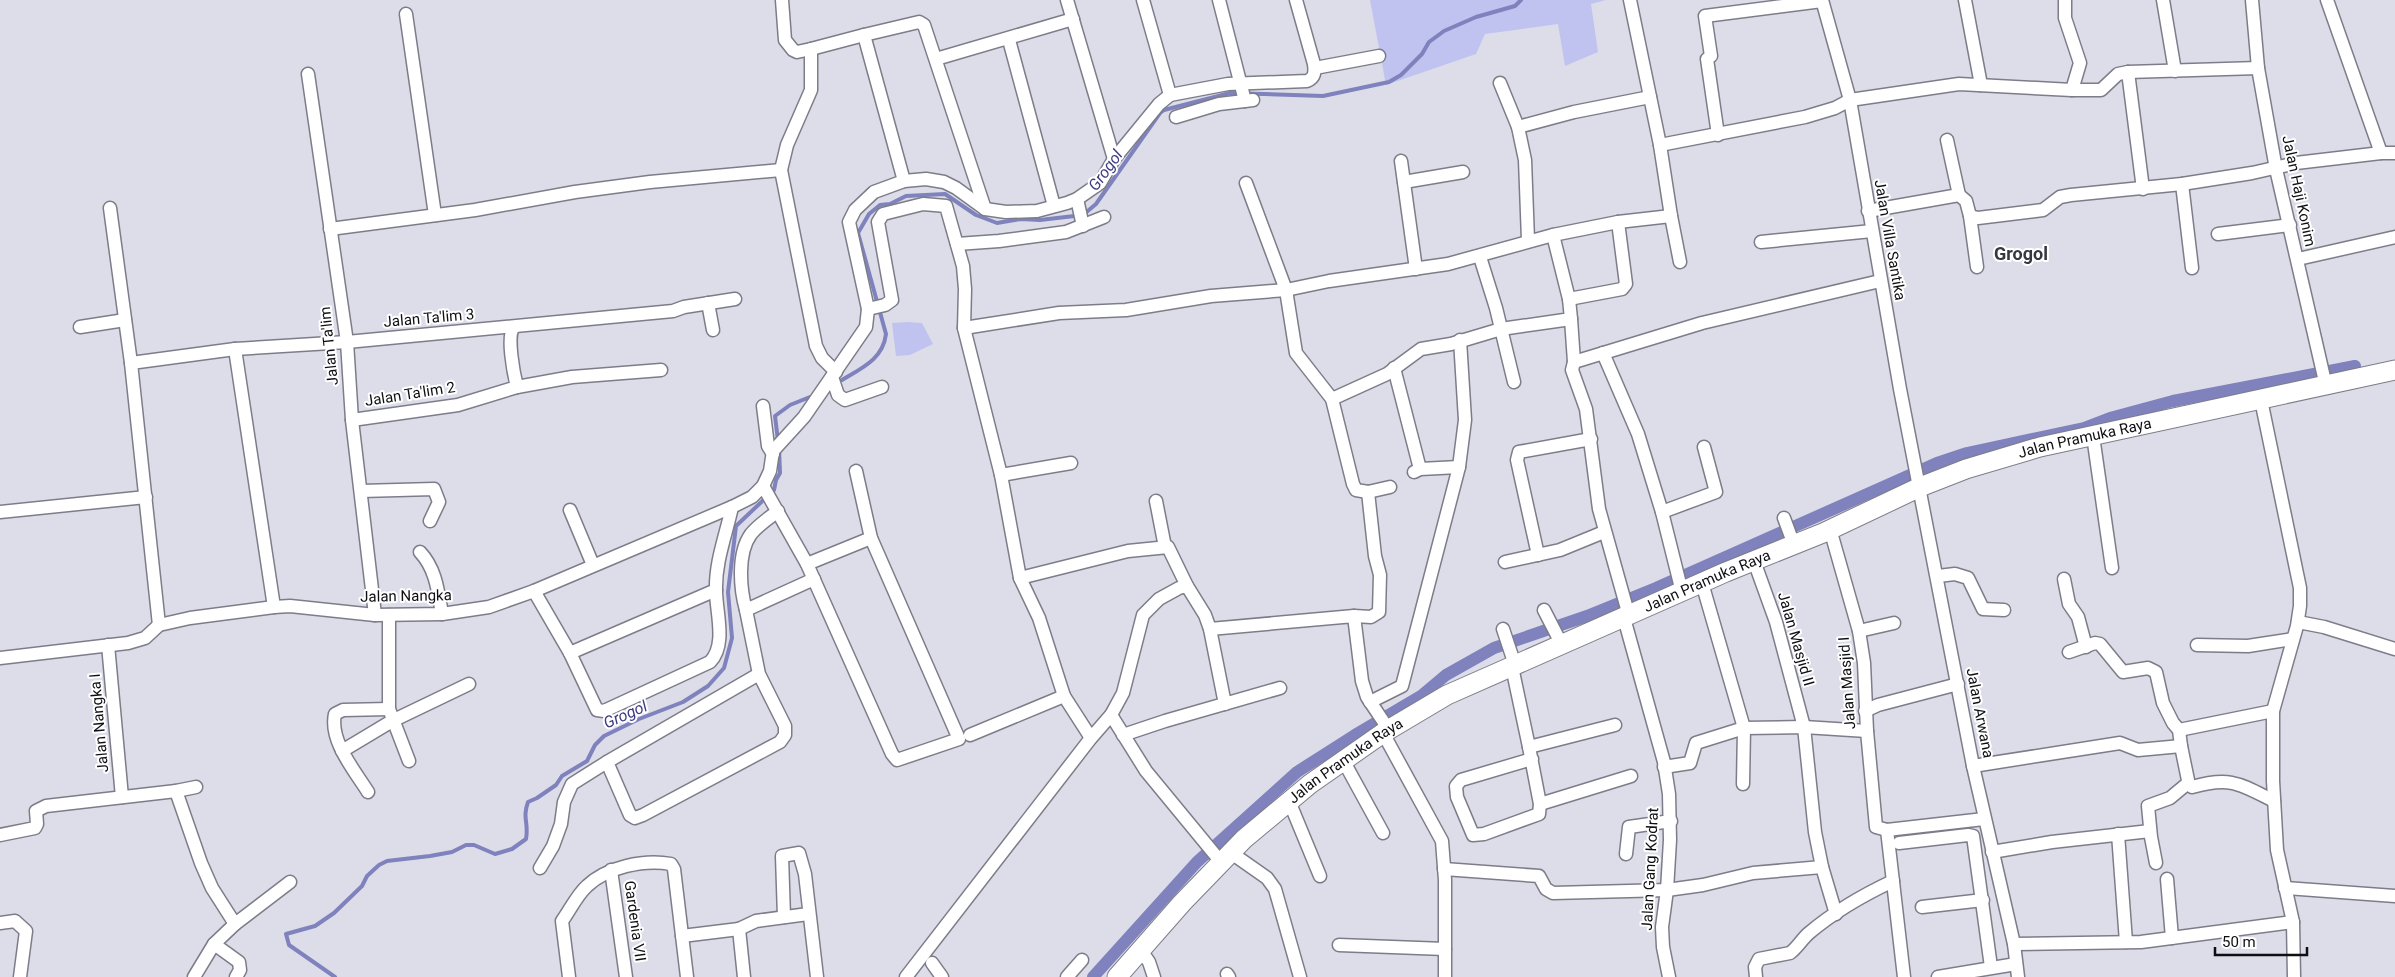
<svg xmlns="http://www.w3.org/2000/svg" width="2395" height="977" font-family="Roboto,sans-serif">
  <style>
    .green { fill: #c0c3ef }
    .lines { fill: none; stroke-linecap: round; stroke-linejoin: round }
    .stream { stroke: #7f82bc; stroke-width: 4 }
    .canal { stroke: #7f82bc; stroke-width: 12 }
    .street-casing { stroke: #7c7d88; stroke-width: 15 }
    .secondary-casing { stroke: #7c7d88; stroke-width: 21 }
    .street { stroke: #fff; stroke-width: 12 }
    .secondary { stroke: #fff; stroke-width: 19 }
    .labels { text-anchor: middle; stroke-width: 4; stroke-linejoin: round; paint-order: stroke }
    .street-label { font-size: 15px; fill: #0f0f13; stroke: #fff }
    .water-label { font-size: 16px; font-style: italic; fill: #3e3b83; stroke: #fff }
    .quarter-label { font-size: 18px; font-weight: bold; fill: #363740; stroke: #fff }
  </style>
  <rect width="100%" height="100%" fill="#dcdde9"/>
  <g class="green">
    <polygon points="1370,0 1606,0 1591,4 1598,52 1565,66 1558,24 1485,34 1476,54 1386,85"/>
    <polygon points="907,322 922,323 933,344 910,355 896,356 892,323"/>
  </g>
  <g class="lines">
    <g class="stream">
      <path d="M 842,380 C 862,368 883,359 886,334 L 858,233 L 869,214 L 880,205 L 890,204 L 906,196 L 945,194 L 976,215 L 997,223 L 1021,219 L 1040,220 L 1083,215 L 1096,204 L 1160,113 L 1164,110 L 1230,93 L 1323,96 L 1389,82 L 1401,75 L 1422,54 L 1429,42 L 1444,31 L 1476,17 L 1515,6 L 1521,0"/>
      <polyline points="778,441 775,416 790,405 810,397"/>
      <path d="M 335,977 L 289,945 L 286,934 L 315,926 L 334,913 L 362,886 L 367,876 L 379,865 L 387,861 L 430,856 L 452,852 L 466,845 L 474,845 L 495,854 L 512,849 L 526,839 C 529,823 522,818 528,802 L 537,798 L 556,785 L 562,776 L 587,761 L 595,745 L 604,736 L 639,719 L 683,702 L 708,686 L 724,668 L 732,638 L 728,592 L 736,526 L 774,490 L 776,480 L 780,473 L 779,448"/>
    </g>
    <polyline class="canal" points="1093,977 1197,862 1297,772 1355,735 1421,696 1446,675 1494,648 1587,616 1656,588 1937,463 1967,453 2084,428 2110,418 2173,401 2355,366"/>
    <g class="street-casing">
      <g id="street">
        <polyline points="782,0 785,40 793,50 797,52 811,49 864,35"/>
        <polyline points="1067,0 1114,159"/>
        <polyline points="1143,0 1170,95"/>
        <polyline points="1219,0 1245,101"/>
        <polyline points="1630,0 1660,145 1671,216 1680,262"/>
        <polyline points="1822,0 1850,100 1900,389 1973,766 2014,944 2018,977"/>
        <polyline points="1965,0 1981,85"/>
        <polyline points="2065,0 2065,18 2080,63 2072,90"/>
        <polyline points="2163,0 2175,71"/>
        <polyline points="2252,0 2258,68 2276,169 2326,386"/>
        <polyline points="2327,0 2381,153"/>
        <polyline points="406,14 435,215"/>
        <polyline points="1009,40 1054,206"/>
        <polyline points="811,49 811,90 787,145 781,170 816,346 822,358 836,372"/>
        <polyline points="936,59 1073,19"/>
        <polyline points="1315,68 1379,56"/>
        <polyline points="2128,72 2143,189"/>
        <polyline points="308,74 347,342 352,420 375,615"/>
        <polyline points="1500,83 1518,127 1525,160 1528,240"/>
        <polyline points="1176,117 1219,104 1253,100"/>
        <polyline points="1518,127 1574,112 1650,97"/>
        <polyline points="1718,135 1707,59 1711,56 1705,16 1822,1"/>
        <polyline points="1947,140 1959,195"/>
        <polyline points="1660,145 1805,117 1835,108 1850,100 1959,84 2072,90 2101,90 2118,74 2128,72 2258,68"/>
        <polyline points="1401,161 1416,269"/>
        <polyline points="904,181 864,35 919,22 924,25 985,209"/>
        <polyline points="1404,182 1463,172"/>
        <polyline points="1246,183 1286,290 1296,353 1332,399 1353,484 1356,490 1368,492 1390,487"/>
        <polyline points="2182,184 2192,268"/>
        <polyline points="1077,199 1083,226"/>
        <polyline points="110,208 131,363"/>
        <polyline points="1868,211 1959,195 1966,201 1970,216 1978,218 2043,210 2060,197 2071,195 2182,184 2252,173 2296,163 2381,153 2395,153"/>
        <polyline points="1970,216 1977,267"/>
        <polyline points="330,229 475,210 575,192 650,182 781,170"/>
        <polyline points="2218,234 2290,225"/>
        <polyline points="1761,242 1872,231"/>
        <polyline points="957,244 999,241 1066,232 1104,217"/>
        <polyline points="1480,257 1496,308 1514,382"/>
        <polyline points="2298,259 2395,237"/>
        <polyline points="1569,299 1622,289 1626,284 1618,222"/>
        <polyline points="708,303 713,330"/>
        <polyline points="868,309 885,305 892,300 878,222 883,214 923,204 946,206 963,266 965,289 964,328 1001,475 1020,578 1039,618 1064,696 1091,738"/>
        <polyline points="1571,319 1574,362 1572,370 1586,409 1599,509 1629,616"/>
        <polyline points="80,327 125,320"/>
        <path d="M 514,327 C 506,335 514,375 517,387"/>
        <polyline points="964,328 1059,313 1126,310 1211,296 1286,290 1329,281 1448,264 1553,235 1618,222 1671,216"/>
        <polyline points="235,349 274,607"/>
        <polyline points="1603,353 1638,434 1662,512 1682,592"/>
        <polyline points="1574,362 1702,323 1880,281"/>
        <polyline points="1394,368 1420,469"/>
        <polyline points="832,377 838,395 845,400 882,387"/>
        <polyline points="1332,399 1387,374 1421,349 1451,344 1501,329 1571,319 1569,299 1553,235"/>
        <polyline points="2261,400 2300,588 2300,606 2297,626 2273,711 2273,781 2277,850 2293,922 2294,977"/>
        <polyline points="763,406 768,446 773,454"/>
        <polyline points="352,420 458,405 517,387 572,377 661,370"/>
        <polyline points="2093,436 2112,568"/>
        <polyline points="1414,472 1420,469 1459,467"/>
        <polyline points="1001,475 1071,463"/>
        <polyline points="763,486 807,564 892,754 897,760 959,739 871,538 856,471"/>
        <polyline points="361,491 434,489 439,502 430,521"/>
        <polyline points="1156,501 1165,547"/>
        <polyline points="570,510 593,565"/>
        <polyline points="0,512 146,497"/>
        <polyline points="1662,512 1716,492 1704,447"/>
        <polyline points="1784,518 1794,545"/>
        <polyline points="1830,529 1859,631 1864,663 1867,731 1876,827 1887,830 1984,819"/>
        <path d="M 420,552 C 436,569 438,591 442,614"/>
        <polyline points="1538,555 1517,460 1519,452 1591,439"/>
        <polyline points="1754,561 1776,622 1804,727 1815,832 1822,867 1836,914"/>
        <polyline points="1505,562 1560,550 1604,532"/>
        <polyline points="807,564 871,538"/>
        <polyline points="1938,576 1955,574 1968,578 1983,609 2004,610"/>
        <polyline points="1020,578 1128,551 1168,547 1187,586 1205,615 1210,629 1225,704"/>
        <polyline points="2064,579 2069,604 2078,617 2086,647"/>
        <polyline points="1702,583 1744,728 1743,784"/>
        <path d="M 534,591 L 570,653 L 597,710 L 604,711 L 710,662 C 727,645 716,612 716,591 C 715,562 726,535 732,507"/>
        <path d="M 746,610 C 740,589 737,553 751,534 C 758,525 769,518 778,511"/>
        <polyline points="1544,610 1562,645"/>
        <polyline points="389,615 389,709 409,761"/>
        <polyline points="1354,616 1371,617 1379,612 1380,575 1375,556 1368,492"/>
        <polyline points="1624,618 1664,762 1669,794 1670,840 1667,890 1662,927 1663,947 1669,977"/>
        <polyline points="2298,622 2324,627 2395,649"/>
        <polyline points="159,625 131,363 235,349 347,342 673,311 684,307 735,299"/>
        <polyline points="1210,629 1354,616 1362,681 1367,697 1389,730"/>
        <polyline points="1503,629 1515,665"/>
        <polyline points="1859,631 1894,623"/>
        <polyline points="108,645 122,797"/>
        <polyline points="2197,645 2248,646 2293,639"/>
        <polyline points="2069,652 2095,643 2100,644 2123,672 2148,668 2156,672 2163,703 2173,723 2179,730 2181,746"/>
        <polyline points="570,653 716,590"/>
        <path d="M 0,658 L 128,643 L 145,638 L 159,625 L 190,618 L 274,607 L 290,606 L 375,615 L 442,614 L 489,607 L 534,591 L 732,507 L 752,497 L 763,486 L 770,471 L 773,451 L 804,417 L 866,327 L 868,309 L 849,222 L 855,210 L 874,192 L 904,181 L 926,179 L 944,182 L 956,188 L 985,209 L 1006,212 L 1037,211 L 1067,203 L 1077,199 L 1100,183 L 1114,159 L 1159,104 L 1170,95 L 1228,84 L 1307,81 C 1315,78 1315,72 1314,64 L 1296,0"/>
        <polyline points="1512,667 1529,747 1540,804 1539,814 1484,834 1473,835 1457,797 1456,786 1461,780 1532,759"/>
        <polyline points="759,674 607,762 630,815 635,818 643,815 780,742 785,735 785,726 759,674 746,610 814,579"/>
        <polyline points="1370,702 1402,686 1459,467 1465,420 1460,340"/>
        <polyline points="1865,711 1878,705 1958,684"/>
        <polyline points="1111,715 1146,771 1221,862"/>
        <polyline points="2179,730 2273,711"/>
        <polyline points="1383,733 1442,841 1445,880 1445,977"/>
        <polyline points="970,735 1064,696"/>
        <polyline points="1123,735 1165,721 1280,688"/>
        <polyline points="1529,747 1615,725"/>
        <polyline points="342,751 392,721 469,684"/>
        <polyline points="1343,760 1383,833"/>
        <path d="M 1973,766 L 2120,743 L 2138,750 L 2181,746 L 2189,785 L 2192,787 C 2231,776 2240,784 2274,801"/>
        <polyline points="1664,767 1690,763 1696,743 1744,728 1804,727 1867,731"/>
        <polyline points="176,791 201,863 212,888 235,924 214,944 239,962 240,970 236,977"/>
        <path d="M 368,792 C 355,771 329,741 335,714 L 343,710 L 389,709"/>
        <polyline points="1289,801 1320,876"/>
        <polyline points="1540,804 1631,776"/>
        <polyline points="1887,830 1904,977"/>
        <polyline points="2118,834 2126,942"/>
        <polyline points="0,835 35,828 37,824 36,811 46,806 176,791 196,787"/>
        <polyline points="1899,843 1968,835 1973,836 1991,967"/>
        <polyline points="1230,852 1267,878 1275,889 1300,977"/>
        <polyline points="1992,852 2052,842 2150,831"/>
        <polyline points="1626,854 1629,827 1671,821"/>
        <polyline points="2156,863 2151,837 2148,806 2170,798 2188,783"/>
        <polyline points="540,868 553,846 561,824 564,802 572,784 607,762"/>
        <polyline points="1444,869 1539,876 1546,889 1553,893 1667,890 1703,885 1753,873 1822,867"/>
        <polyline points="611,870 626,977"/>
        <polyline points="2167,879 2172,938"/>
        <polyline points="2285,888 2395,896"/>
        <polyline points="1922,907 1983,900"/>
        <polyline points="784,917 782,856 799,853 805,874 817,977"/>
        <polyline points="0,923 15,921 26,931 20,977"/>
        <polyline points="235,924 290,882"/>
        <polyline points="682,936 739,929"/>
        <polyline points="2014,944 2141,942 2293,922"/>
        <polyline points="1339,945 1445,949"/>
        <polyline points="1140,949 1149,962 1154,977"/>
        <polyline points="932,963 942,977"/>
        <polyline points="1227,974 1229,977"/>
        <polyline points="194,977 214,944"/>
        <path d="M 569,977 L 562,921 C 570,910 577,895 587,886 C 607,867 644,859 671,864 L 674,869 L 687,977"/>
        <polyline points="744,977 739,929 756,921 808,914"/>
        <polyline points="906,977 1091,738 1111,715 1123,693 1143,615 1159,599 1179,588 1187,586"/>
        <polyline points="1067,977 1082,960"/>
        <path d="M 1756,977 L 1755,967 L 1759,959 L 1790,953 C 1797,948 1802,939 1809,933 C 1834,912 1863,895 1893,881"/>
        <polyline points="1938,977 2016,964"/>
      </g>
    </g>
    <g class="secondary-casing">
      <g id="secondary">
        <path id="s1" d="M 1117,977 L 1182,903 L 1244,839 L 1310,784 L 1383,733 L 1447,695 L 1726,572 L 1823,533 L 1920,487 L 1966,469 L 2040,447 L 2395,370"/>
      </g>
    </g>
    <use href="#street" class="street"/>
    <use href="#secondary" class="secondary"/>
  </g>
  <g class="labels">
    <g class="street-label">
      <text transform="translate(2299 191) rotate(78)" y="5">Jalan Haji Konim</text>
      <text transform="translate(1890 240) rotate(80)" y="5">Jalan Villa Santika</text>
      <text transform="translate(429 318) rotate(-5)" y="5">Jalan Ta'lim 3</text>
      <text transform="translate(329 346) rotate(-96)" y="5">Jalan Ta'lim</text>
      <text transform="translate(410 394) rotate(-9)" y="5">Jalan Ta'lim 2</text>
      <text dy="5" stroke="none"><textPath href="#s1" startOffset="1126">Jalan Pramuka Raya</textPath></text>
      <text dy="5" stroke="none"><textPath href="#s1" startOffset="721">Jalan Pramuka Raya</textPath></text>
      <text transform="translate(406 596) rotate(-1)" y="5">Jalan Nangka</text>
      <text transform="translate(1796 639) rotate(74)" y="5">Jalan Masjid II</text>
      <text transform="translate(1847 683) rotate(-94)" y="5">Jalan Masjid I</text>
      <text transform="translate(1980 713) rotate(79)" y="5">Jalan Arwana</text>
      <text transform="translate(99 723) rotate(-95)" y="5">Jalan Nangka I</text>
      <text dy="5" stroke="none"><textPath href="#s1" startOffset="316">Jalan Pramuka Raya</textPath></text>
      <text transform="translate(1650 869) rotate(-87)" y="5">Jalan Gang Kodrat</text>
      <text transform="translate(635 921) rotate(82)" y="5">Gardenia VII</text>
    </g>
    <g class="water-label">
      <text transform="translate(1105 170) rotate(-54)" y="6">Grogol</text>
      <text transform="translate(625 714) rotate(-24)" y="6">Grogol</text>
    </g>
    <g class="quarter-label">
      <text x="2021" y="260">Grogol</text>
    </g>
  </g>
  <path d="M2215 947v8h92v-8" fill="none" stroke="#0f0f13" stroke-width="2.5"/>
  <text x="2222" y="947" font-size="15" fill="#0f0f13" stroke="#ffffff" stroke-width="4" paint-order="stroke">50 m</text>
</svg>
